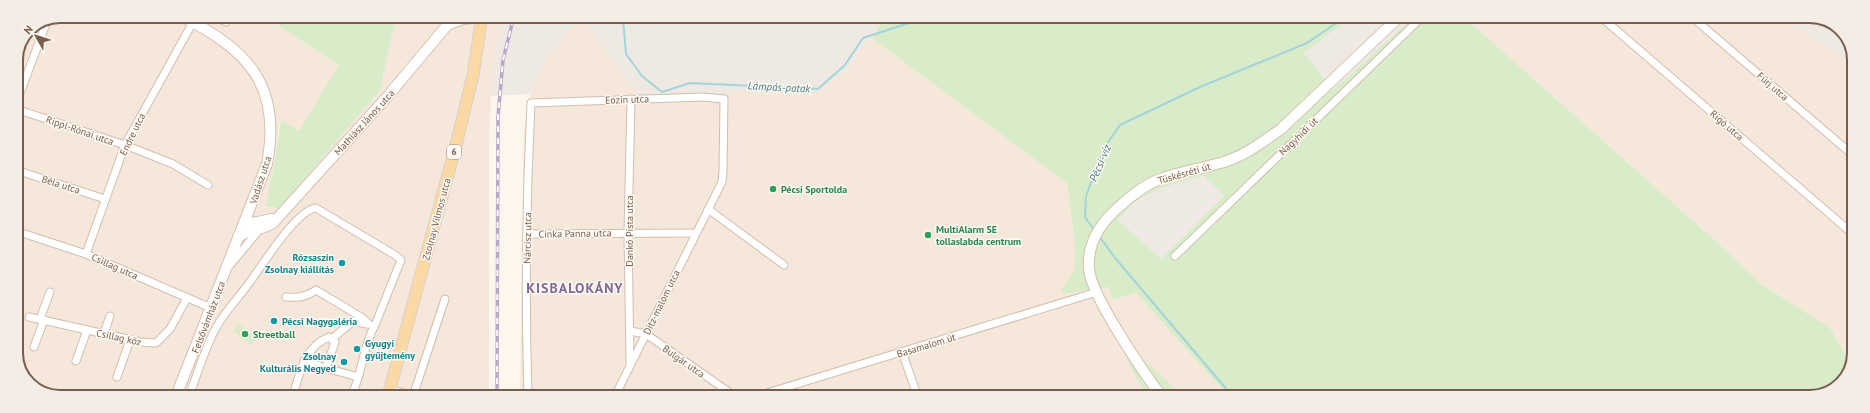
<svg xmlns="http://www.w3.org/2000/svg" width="1870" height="413" font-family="'PT Sans',sans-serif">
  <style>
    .residential { fill: #f5e8da }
    .industrial { fill: #efe9e4 }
    .green { fill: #d8ecc9; fill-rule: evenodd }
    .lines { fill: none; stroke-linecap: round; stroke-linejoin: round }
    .stream { stroke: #a5d3da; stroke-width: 2 }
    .street-casing { stroke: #d1beb0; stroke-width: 9 }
    .secondary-casing { stroke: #d6c0b0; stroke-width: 12 }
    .primary-casing { stroke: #dad1cd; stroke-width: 13 }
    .street { stroke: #fff; stroke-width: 7 }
    .secondary { stroke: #fff; stroke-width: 10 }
    .primary { stroke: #fbd9a5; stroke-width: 11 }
    .rail-casing { stroke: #b9a8c9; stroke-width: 3.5 }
    .rail { stroke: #fffaf3; stroke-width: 2; stroke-dasharray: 6; stroke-linecap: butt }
    .leisure-dot { fill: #2e9e5b; stroke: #fffaf3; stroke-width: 1.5 }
    .culture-dot { fill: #0f9aa8; stroke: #fffaf3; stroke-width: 1.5 }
    .labels { text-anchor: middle; stroke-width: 3; stroke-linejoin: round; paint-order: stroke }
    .shield { fill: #fffaf3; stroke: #a28b7f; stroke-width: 1 }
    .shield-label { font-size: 9px; font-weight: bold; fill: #7a5c4d }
    .street-label { font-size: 10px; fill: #7a5c4d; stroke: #fffaf3 }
    .leisure-label { font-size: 10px; font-weight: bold; fill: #27864d; stroke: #fffaf3; text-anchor: start }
    .culture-label { font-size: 10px; font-weight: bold; fill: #0d838f; stroke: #fffaf3; text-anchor: end }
    .water-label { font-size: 11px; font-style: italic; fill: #437c86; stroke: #fffaf3 }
    .district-label { font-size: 14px; font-weight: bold; letter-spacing: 1px; fill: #846695; stroke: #fffaf3 }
    .rim { fill: none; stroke: #7a5c4d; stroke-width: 2 }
  </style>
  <rect width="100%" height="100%" fill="#fdf6ec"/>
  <g class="residential">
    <polygon points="60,16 278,16 279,26 340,65 299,131 280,121 273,171 265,206 278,209 380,90 396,16 507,16 497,45 491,96 489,149 489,396 51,396 29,384 16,359 16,59 29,29"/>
    <polygon points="1464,17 1781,17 1854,65 1853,362 1851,365 1830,328 1761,284 1719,244"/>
    <polygon points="581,19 724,95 758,88 813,95 845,73 864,43 873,39 1067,183 1075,245 1075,270 1061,290 1064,294 1109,287 1114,300 1136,293 1229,397 1183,397 1145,360 1143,390 1149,397 520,396 524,132 530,94 546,59"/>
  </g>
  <g class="industrial">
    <polygon points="507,16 884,16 873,39 864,43 845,73 813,95 758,88 724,95 639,94 581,19 546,59 530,94 491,96 497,45"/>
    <polygon points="1346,17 1413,17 1333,90 1304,53 1345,22"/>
    <polygon points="1781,17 1819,17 1841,29 1854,54 1854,65"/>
    <polygon points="1204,176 1224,196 1161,259 1118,220 1124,212 1147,195 1179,181"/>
  </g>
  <g class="green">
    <polygon points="278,16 396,16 380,90 279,209 265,206 273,171 281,120 299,131 339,65 279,26"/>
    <path d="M 884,16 L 1346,17 L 1345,22 L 1304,53 L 1333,90 L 1413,17 L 1464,17 L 1719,244 L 1761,284 L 1830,328 L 1851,365 L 1839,386 L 1811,397 L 1229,397 L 1136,293 L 1113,300 L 1109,287 L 1064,294 L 1061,290 L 1075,270 L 1075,245 L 1067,183 L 873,39 ZM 1204,176 L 1224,196 L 1161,259 L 1118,220 C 1138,193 1172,183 1204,176 Z"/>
    <polygon points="239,324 257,338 251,345 233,331"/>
    <polygon points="1126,358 1145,360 1183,397 1149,397 1143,390"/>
  </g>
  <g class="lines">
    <g class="stream">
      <polyline points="621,16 623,19 626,54 642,76 662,92 690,83 818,89 845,65 863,38 918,20 962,16"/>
      <polyline points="1095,231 1085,217 1086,196 1104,148 1120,125 1200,87 1307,43 1335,24 1340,17"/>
      <polyline points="1099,236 1115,258 1233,397"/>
    </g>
    <g class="street-casing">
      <g id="street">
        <polyline points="215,16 226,22 230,16"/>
        <polyline points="1601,17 1853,234"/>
        <polyline points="1692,17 1854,156"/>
        <polyline points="16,104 47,21"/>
        <polyline points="16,109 125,145 173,164 208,185"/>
        <polyline points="16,170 105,199"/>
        <polyline points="708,209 784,265"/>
        <polyline points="16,231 86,254 211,308"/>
        <polyline points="527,234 695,233"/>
        <polyline points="86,254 125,145 193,22"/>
        <polyline points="1175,256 1422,17"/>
        <polyline points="230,265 260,229"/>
        <path d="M 286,297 C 298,298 306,297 316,290 L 361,317 L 369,324"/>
        <polyline points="29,317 141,342 156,343 170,329 187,298"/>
        <polyline points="40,319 50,292"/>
        <polyline points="630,331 646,334 736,397"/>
        <polyline points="104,333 110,316"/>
        <polyline points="332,339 353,321 367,324"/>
        <polyline points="34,347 44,320"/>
        <polyline points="902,352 918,397"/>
        <polyline points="76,361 87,330"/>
        <polyline points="630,363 628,232 631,99"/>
        <polyline points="326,368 358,377"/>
        <polyline points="117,377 130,340"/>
        <polyline points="390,390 416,396"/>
        <path d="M 189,396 C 198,373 205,347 217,326 C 226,310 239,297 250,282 C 262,266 296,210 316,208 L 395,255 L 401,260 L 375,325 C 362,347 363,374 351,396"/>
        <path d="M 293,396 C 299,374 305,346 329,337 L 335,342 L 326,368 L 304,361"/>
        <polyline points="413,396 445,299"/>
        <path d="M 528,396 C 525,299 526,200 531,103 L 703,97 L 724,99 L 723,171 L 722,182 L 615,396"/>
        <polyline points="754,397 1097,292"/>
      </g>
    </g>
    <g class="secondary-casing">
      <g id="secondary">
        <polyline points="449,24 463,19 482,17"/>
        <polyline points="244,223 258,222 272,219"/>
        <path d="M 238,237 C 249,230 262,230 273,223 L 386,98 L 455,16"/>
        <path d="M 176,396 L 267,164 C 282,85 248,50 181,16"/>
        <path d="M 1162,397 C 1144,373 1091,296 1089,269 C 1087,243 1101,222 1120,206 C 1132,195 1144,185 1160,179 C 1182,171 1205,168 1227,161 C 1247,154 1264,141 1281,129 L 1399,17"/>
      </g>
    </g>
    <g class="primary-casing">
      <polyline id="primary" points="388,396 456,145 473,75 482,16"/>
    </g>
    <use href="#street" class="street"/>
    <use href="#secondary" class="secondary"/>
    <use href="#primary" class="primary"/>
    <g class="rail-casing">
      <polyline id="rail" points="497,396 498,117 503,60 514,16"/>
    </g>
    <use href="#rail" class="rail"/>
  </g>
  <g class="leisure-dot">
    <circle cx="773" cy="189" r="4"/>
    <circle cx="928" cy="235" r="4"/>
    <circle cx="245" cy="334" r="4"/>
  </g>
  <g class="culture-dot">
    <circle cx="342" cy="263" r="4"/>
    <circle cx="274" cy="321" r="4"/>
    <circle cx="357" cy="349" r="4"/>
    <circle cx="344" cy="362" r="4"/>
  </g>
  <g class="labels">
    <rect class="shield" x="447" y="145" width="14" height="14" rx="3"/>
    <g class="shield-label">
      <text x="454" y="155">6</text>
    </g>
    <g class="street-label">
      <text transform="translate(1773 86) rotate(41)" y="4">Fürj utca</text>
      <text transform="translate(627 99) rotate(-2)" y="4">Eozin utca</text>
      <text transform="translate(364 122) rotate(-48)" y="4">Mathiász János utca</text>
      <text transform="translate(1727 125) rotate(41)" y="4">Rigó utca</text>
      <text transform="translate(80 130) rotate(19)" y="4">Rippl-Rónai utca</text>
      <text transform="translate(132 134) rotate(-64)" y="4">Endre utca</text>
      <text transform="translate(1298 136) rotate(-44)" y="4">Nagyhidi út</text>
      <text transform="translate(1184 173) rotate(-16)" y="4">Tüskésréti út</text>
      <text transform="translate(260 180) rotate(-72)" y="4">Vadász utca</text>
      <text transform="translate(61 184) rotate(18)" y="4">Béla utca</text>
      <text transform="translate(436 219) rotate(-75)" y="4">Zsolnay Vilmos utca</text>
      <text transform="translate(629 231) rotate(-90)" y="4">Dankó Pista utca</text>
      <text transform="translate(575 233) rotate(-1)" y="4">Cinka Panna utca</text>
      <text transform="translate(527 238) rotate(-89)" y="4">Nárcisz utca</text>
      <text transform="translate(115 266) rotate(24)" y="4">Csillag utca</text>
      <text transform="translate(661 302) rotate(-64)" y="4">Ditz-malom utca</text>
      <text transform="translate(208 317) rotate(-69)" y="4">Felsővámház utca</text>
      <text transform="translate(119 337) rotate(12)" y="4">Csillag köz</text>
      <text transform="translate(926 345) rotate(-17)" y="4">Basamalom út</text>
      <text transform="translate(684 361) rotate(35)" y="4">Bulgár utca</text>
    </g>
    <g class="leisure-label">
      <text x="781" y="193">Pécsi Sportolda</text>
      <text x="936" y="233">MultiAlarm SE<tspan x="936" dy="12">tollaslabda centrum</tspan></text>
      <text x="253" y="338">Streetball</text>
    </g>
    <g class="culture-label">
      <text x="334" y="261">Rózsaszín<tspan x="334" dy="12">Zsolnay kiállítás</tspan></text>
      <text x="282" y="325" text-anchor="start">Pécsi Nagygaléria</text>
      <text x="365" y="347" text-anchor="start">Gyugyi<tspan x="365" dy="12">gyűjtemény</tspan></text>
      <text x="336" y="360">Zsolnay<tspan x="336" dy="12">Kulturális Negyed</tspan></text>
    </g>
    <g class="water-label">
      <text transform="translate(779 87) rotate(3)" y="4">Lámpás-patak</text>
      <text transform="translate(1100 163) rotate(-67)" y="4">Pécsi-víz</text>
    </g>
    <g class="district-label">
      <text x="575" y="293">KISBALOKÁNY</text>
    </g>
  </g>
  <path d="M0 0H1870V413H0ZM60 23H1810A37 37 0 0 1 1847 60V353A37 37 0 0 1 1810 390H60A37 37 0 0 1 23 353V60A37 37 0 0 1 60 23Z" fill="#f4ede6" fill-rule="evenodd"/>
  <path class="rim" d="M60 23H1810A37 37 0 0 1 1847 60V353A37 37 0 0 1 1810 390H60A37 37 0 0 1 23 353V60A37 37 0 0 1 60 23Z"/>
  <g transform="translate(36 36) rotate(309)" stroke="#fffaf3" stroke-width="3" paint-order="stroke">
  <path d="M0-3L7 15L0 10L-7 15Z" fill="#7a5c4d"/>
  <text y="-6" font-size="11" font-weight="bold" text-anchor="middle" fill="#7a5c4d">N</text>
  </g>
</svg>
